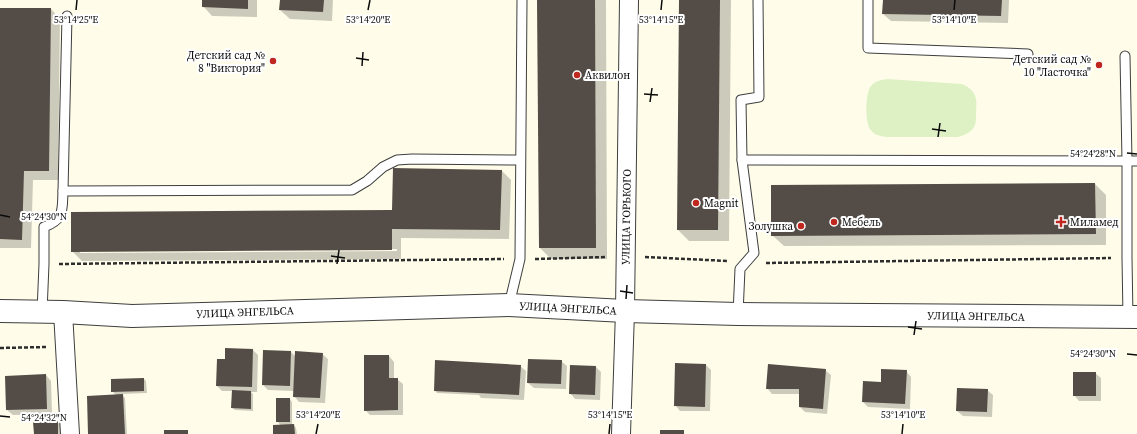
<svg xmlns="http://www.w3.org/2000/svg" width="1137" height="434" font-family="'Source Serif 4',serif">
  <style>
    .pitch { fill: #ddf1c4 }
    .shadow { fill: #0003; fill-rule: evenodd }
    .building { fill: #544d47 }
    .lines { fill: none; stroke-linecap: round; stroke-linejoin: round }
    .service-casing { stroke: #3e3e3e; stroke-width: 11 }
    .minor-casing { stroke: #3e3e3e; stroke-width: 20 }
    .tertiary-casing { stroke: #3e3e3e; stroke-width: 24 }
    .path { stroke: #2d2d2d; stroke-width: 2.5; stroke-dasharray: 4 2; stroke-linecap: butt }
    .service { stroke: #fff; stroke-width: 9 }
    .minor { stroke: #fff; stroke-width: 18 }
    .tertiary { stroke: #fff; stroke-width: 22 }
    .ticks { fill: none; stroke: #0b0b0b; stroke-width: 1.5 }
    .poi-dot { fill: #bf271f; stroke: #fff; stroke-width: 1.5 }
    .labels { text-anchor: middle; stroke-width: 4; stroke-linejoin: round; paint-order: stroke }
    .poi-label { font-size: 11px; fill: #0b0b0b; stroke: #fff; text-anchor: start }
    .street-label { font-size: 11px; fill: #0b0b0b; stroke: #fff }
    .ticks-label { font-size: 10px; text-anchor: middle; fill: #0b0b0b; stroke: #fff; stroke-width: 4; stroke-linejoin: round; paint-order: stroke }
  </style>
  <rect width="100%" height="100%" fill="#fffde9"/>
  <path class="pitch" d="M 887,79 L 962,84 C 978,91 977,100 976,115 C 976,119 976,124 974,127 C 971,133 964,135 958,137 L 886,137 C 880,136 874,135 870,129 C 865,122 865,93 871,86 C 875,81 881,80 887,79 Z"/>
  <g class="shadow">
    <polygon points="203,0 257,0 257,17 212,16 203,6"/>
    <polygon points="281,0 333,0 332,21 290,19 280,10"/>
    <polygon points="538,0 606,0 607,259 551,259 540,248"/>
    <polygon points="680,0 731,0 729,241 689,241 678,230"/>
    <polygon points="884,0 1009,0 1008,23 891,21 883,14"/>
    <polygon points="0,9 51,9 60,19 58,180 33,180 31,248 0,248"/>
    <path d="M 502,171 L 511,180 L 509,239 L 401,238 L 401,259 L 82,261 L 72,251 L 393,211 ZM 397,249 L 397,251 L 80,253 L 80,251 Z"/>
    <polygon points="1095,184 1106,195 1106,245 784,246 772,235"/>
    <polygon points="253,350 258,355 257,392 251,392 253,394 253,411 235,410 232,408 233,391 222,391 217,386 226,360"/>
    <polygon points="291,352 296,357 322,354 328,359 325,403 299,402 294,396 294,391 268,390 263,385"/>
    <polygon points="389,356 394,362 394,379 397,379 403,384 403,415 370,415 365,410"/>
    <polygon points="561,361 567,366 566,389 534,388 528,383"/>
    <polygon points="676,364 706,365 711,370 710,411 680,411 675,405"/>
    <polygon points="520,366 526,371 524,400 481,398 479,395 437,393 435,390"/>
    <polygon points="596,367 601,372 600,400 575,399 570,393"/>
    <polygon points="825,370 831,375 827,414 805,412 800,407 800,394 772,394 767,388"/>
    <polygon points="906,371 911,377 910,409 868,407 863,402 882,383"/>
    <polygon points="1095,373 1101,378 1101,401 1079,401 1074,395"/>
    <polygon points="46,375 51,381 52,414 13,415 7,410"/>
    <polygon points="144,379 146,381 147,393 121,394 125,398 127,434 89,434 117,396 112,391"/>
    <polygon points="987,390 993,395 992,417 963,416 957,411"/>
    <polygon points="290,399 292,402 292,426 294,425 296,428 297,434 274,434 281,426 277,421"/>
    <polygon points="57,422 63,427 63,434 35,434"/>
  </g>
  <g class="building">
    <polygon points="202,0 248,0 248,9 202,7"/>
    <polygon points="280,0 324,0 323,12 279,10"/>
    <polygon points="537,0 595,0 596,248 539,248"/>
    <polygon points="679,0 720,0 718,230 677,230"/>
    <polygon points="883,0 1002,0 1001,16 882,14"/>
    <polygon points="0,8 51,8 49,171 24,171 22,240 0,239"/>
    <polygon points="393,168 502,170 500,230 392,229 392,250 71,252 71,212 392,210"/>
    <polygon points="1095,183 1096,234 771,236 771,185"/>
    <polygon points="225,348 253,349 252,387 216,386 217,359 225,359"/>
    <polygon points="263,350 291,351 290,386 262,385"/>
    <polygon points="295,351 323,353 320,398 293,397"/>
    <polygon points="364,355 389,355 389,378 398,378 398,410 364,411"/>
    <polygon points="528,359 562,360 561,384 527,383"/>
    <polygon points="435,360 521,365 519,395 434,391"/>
    <polygon points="675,363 706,364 705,407 674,406"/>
    <polygon points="768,364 826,369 823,409 799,407 799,389 766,389"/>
    <polygon points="570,365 596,366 595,395 569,394"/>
    <polygon points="881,369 907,370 905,404 862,402 863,381 881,382"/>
    <rect x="1073" y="372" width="23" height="24"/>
    <polygon points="46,374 47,409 6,410 5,376"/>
    <polygon points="144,378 144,391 111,392 111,379"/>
    <polygon points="957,388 988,389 987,412 956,411"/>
    <polygon points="232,390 251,391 251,409 231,408"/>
    <polygon points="123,394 125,434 88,434 87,396"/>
    <rect x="276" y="398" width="14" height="24"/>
    <polygon points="58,421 58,434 34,434 33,422"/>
    <polygon points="294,424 295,434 273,434 273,425"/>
    <rect x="164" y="430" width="24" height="4"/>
    <rect x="660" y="430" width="24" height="4"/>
  </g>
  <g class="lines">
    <g class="service-casing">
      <g id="service">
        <polyline points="868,0 868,48 1028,54"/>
        <polyline points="1125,56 1127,161 1137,161"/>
        <polyline points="742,160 741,100 759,97 758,0"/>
        <polyline points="63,191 67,16"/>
        <polyline points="509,305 520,259 522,0"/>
        <path d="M 42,312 L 44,264 L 44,227 C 65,219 62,210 63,191 L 352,190 L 367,181 L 383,167 L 397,160 L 412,159 L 520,160"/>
        <polyline points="738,314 740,269 754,253 742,160 1127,161 1127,258 1128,317"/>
      </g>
    </g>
    <g class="minor-casing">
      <g id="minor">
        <polyline points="63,312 70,434"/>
        <polyline points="621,434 625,311 629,0"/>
      </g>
    </g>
    <g class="tertiary-casing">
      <polyline id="tertiary" points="0,311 63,312 132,316 509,305 625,311 738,314 1137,317"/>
    </g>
    <g class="path">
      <polyline points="645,257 728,261"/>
      <polyline points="535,259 606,257"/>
      <polyline points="766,263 1111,258"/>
      <polyline points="59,264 504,259"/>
      <polyline points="0,348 46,347"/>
    </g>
    <use href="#service" class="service"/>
    <use href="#minor" class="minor"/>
    <use href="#tertiary" class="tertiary"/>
  </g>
  <path class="ticks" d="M 76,10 L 77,0M 368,10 L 370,0M 661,10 L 662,0M 954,10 L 955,0M 356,58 L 369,60M 362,66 L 363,52M 644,94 L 658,95M 650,102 L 652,88M 932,129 L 946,131M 938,137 L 940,123M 1127,153 L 1137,154M 0,215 L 10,217M 331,256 L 345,258M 337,264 L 339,250M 620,291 L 633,293M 626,299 L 627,285M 908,327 L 922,329M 914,335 L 916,321M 1127,354 L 1137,355M 0,416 L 10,417M 316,434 L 318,424M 609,434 L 610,424M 902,434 L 903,424"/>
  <g class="poi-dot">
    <circle cx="273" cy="61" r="4"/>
    <circle cx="1099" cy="65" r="4"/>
    <circle cx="577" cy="75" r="4"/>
    <circle cx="696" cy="203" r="4"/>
    <circle cx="834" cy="222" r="4"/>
    <path d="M1059 216h4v4h4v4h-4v4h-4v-4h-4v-4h4z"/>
    <circle cx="801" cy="226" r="4"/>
  </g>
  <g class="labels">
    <g class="poi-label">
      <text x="265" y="59" text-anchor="end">Детский сад №<tspan x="265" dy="13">8 "Виктория"</tspan></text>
      <text x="1091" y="63" text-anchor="end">Детский сад №<tspan x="1091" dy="13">10 "Ласточка"</tspan></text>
      <text x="585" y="79">Аквилон</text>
      <text x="704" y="207">Magnit</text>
      <text x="842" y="226">Мебель</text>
      <text x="1070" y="226">Миламед</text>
      <text x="793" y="230" text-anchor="end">Золушка</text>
    </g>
    <g class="street-label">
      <text transform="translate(626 217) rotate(-89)" y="4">УЛИЦА ГОРЬКОГО</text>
      <text transform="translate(568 308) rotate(3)" y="4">УЛИЦА ЭНГЕЛЬСА</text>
      <text transform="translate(245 312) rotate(-2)" y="4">УЛИЦА ЭНГЕЛЬСА</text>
      <text transform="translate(976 316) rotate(1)" y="4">УЛИЦА ЭНГЕЛЬСА</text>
    </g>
  </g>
  <g class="ticks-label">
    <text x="76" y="23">53°14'25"E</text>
    <text x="368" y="23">53°14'20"E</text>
    <text x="661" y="23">53°14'15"E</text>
    <text x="954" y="23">53°14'10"E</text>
    <text x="1093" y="157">54°24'28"N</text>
    <text x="44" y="220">54°24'30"N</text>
    <text x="1093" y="357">54°24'30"N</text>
    <text x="318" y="418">53°14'20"E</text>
    <text x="610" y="418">53°14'15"E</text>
    <text x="903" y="418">53°14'10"E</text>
    <text x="44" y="421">54°24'32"N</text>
  </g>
</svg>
